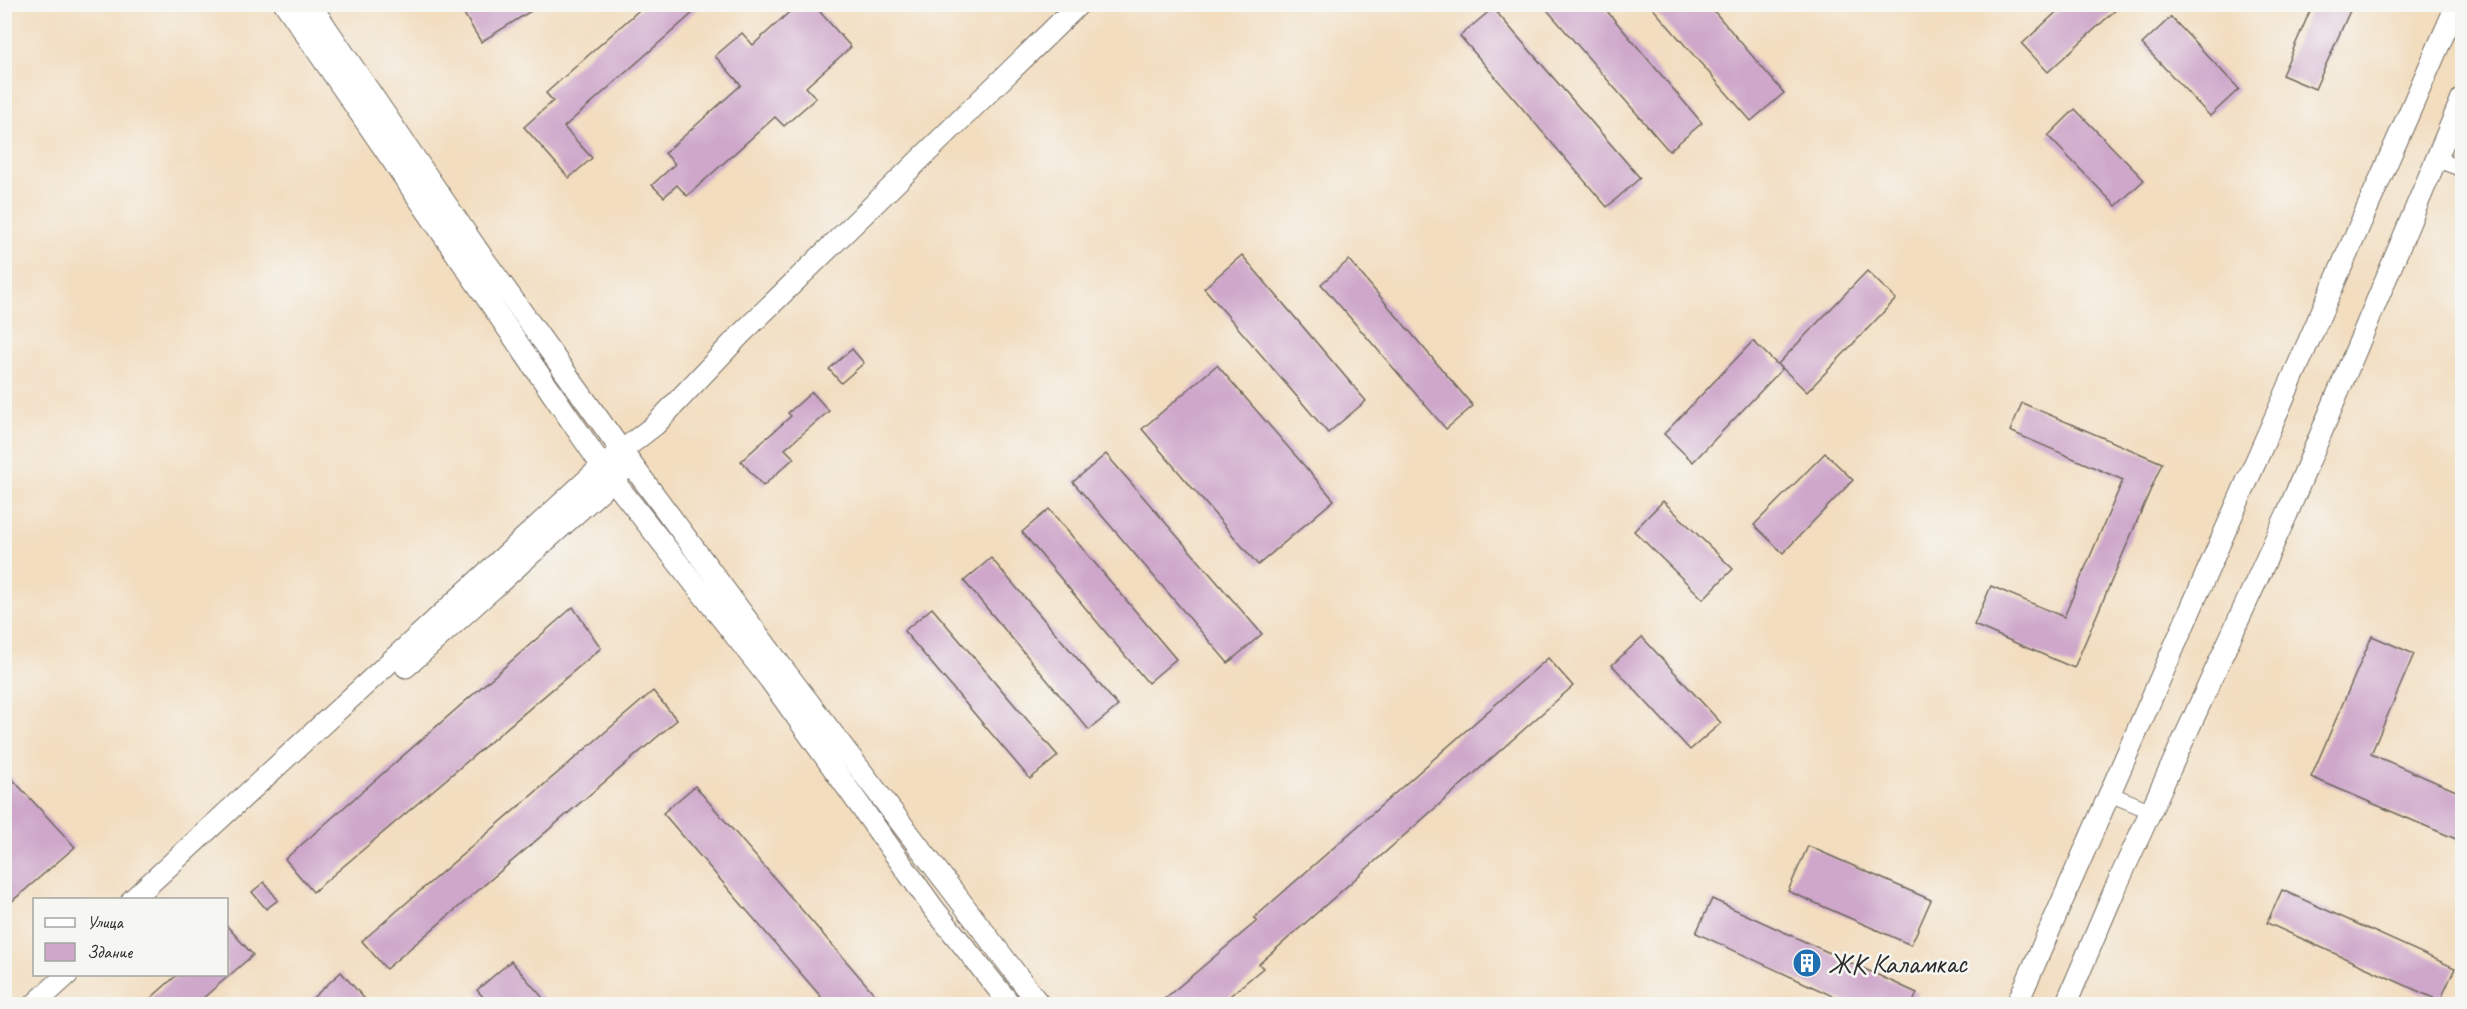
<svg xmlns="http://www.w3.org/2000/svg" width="2467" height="1009" font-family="Caveat,sans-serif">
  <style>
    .building { fill: #cea7ca }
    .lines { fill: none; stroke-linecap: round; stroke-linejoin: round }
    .street-casing { stroke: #71695f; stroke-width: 17 }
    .secondary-casing { stroke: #71695f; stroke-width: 23 }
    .street { stroke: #fff; stroke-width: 15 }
    .secondary { stroke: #fff; stroke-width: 21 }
    .labels { text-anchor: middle; stroke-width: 5; stroke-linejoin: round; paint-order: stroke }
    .poi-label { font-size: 28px; fill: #2b2b2b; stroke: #f6f6f2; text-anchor: start }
  </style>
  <rect width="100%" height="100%" fill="#f6f6f2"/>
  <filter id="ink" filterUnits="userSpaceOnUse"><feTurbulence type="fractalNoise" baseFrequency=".0167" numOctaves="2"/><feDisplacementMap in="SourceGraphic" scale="12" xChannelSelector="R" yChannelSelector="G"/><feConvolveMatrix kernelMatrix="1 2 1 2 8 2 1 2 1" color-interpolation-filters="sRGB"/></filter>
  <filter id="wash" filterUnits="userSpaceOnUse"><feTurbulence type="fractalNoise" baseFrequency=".008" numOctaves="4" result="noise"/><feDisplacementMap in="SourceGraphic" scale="24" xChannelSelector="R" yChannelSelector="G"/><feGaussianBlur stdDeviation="1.35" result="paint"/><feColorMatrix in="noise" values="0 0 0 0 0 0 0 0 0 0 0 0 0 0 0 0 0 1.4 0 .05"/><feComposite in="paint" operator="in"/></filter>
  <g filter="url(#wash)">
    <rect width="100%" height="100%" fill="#f2ddbf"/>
    <g id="blocks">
      <g class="building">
        <polygon points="458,4 542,4 481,42"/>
        <polygon points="646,4 703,4 564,127 592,158 569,178 524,127 553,101 546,93"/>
        <polygon points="798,4 813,4 851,47 806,87 816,98 784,126 775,117 687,196 677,185 664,197 652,185 675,164 665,153 741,85 715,56 742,33 753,45"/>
        <polygon points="1542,4 1601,4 1702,123 1669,151"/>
        <polygon points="1649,4 1708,4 1784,93 1751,121"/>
        <polygon points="2065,4 2122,4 2048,72 2022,44"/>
        <polygon points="2313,4 2353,4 2315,89 2282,75"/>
        <polygon points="1493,8 1640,178 1607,207 1460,36"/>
        <polygon points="2171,17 2239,89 2210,116 2142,44"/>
        <polygon points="2075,109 2144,180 2116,206 2048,136"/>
        <polygon points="1242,255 1366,401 1328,433 1204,288"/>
        <polygon points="1349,260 1473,406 1446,429 1321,284"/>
        <polygon points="1867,271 1896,299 1807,392 1778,364"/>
        <polygon points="1753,341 1782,369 1693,462 1664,434"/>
        <polygon points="852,349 864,363 841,383 829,369"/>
        <polygon points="1217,365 1334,500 1258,565 1142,429"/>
        <polygon points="812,392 829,411 785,449 794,458 763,486 741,461 791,416 788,413"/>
        <polygon points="2022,403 2162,463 2074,668 1974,625 1991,586 2064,617 2123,480 2010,431"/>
        <polygon points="1825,453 1853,480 1783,553 1754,525"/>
        <polygon points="1106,454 1262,634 1228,663 1073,482"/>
        <polygon points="1663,501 1733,569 1703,599 1634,531"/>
        <polygon points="1049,509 1176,659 1148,683 1022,532"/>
        <polygon points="991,558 1118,706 1089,730 964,581"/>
        <polygon points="573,607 601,648 313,892 285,859"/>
        <polygon points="932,608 1058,756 1030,779 904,631"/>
        <polygon points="2372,636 2414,654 2371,754 2463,794 2463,842 2311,777"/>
        <polygon points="1642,637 1721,723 1690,750 1612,665"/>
        <polygon points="1548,658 1573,686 1259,964 1263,968 1219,1005 1157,1005 1257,921 1254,918"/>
        <polygon points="653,691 677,720 386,969 362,941"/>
        <polygon points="4,770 75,847 4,908"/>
        <polygon points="695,786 884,1005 828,1005 663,813"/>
        <polygon points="1808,846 1931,900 1911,945 1788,891"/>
        <polygon points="264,882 278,900 266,909 252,892"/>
        <polygon points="2282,890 2455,968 2440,1001 2267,923"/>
        <polygon points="1712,899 1917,993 1912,1005 1852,1005 1696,933"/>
        <polygon points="226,925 253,955 195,1005 143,1005 177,975 226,975"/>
        <polygon points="511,961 549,1005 490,1005 477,990"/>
        <polygon points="341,972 370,1005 305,1005"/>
      </g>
    </g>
  </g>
  <g filter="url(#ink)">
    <use href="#blocks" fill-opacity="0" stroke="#71695f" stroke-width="1.5"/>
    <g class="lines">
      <g class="street-casing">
        <g id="street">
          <polyline points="2435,159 2462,169"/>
          <polyline points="2110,794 2151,811"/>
        </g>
      </g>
      <g class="secondary-casing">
        <g id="secondary">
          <polyline points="285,4 602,466 770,680 934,909 1010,1004"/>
          <polyline points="310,4 476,248 621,450 785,671 1039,1004"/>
          <polyline points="406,667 623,471"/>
          <polyline points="132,900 602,466 655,425 740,335 1079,4"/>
          <polyline points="35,1004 68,974"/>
          <polyline points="2017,1004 2457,4"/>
          <polyline points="2066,1004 2115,889 2287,514 2462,98"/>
        </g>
      </g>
      <use href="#street" class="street"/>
      <use href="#secondary" class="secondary"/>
    </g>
  </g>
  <defs>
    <g id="building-disc" transform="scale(1.5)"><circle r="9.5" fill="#1f6fb2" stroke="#f6f6f2"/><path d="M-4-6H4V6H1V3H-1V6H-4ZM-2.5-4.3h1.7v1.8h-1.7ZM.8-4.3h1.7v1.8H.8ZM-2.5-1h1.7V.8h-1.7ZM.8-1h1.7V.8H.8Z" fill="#fff"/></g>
  </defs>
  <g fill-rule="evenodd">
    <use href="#building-disc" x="1807" y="963"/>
  </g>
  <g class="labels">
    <g class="poi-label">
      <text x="1828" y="973">ЖК Каламкас</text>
    </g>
  </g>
  <rect width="2467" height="1009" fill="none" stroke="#f6f6f2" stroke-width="24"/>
  <rect x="33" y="898" width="195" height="78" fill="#f6f6f2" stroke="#a5a5a2" stroke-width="1.5"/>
  <rect x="45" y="918" width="30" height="9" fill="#ffffff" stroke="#a5a5a2" stroke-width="1.5"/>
  <text x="87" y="928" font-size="18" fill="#2b2b2b">Улица</text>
  <rect x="45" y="943" width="30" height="18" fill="#cea7ca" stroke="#a5a5a2" stroke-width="1.5"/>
  <text x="87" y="958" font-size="18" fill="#2b2b2b">Здание</text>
</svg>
